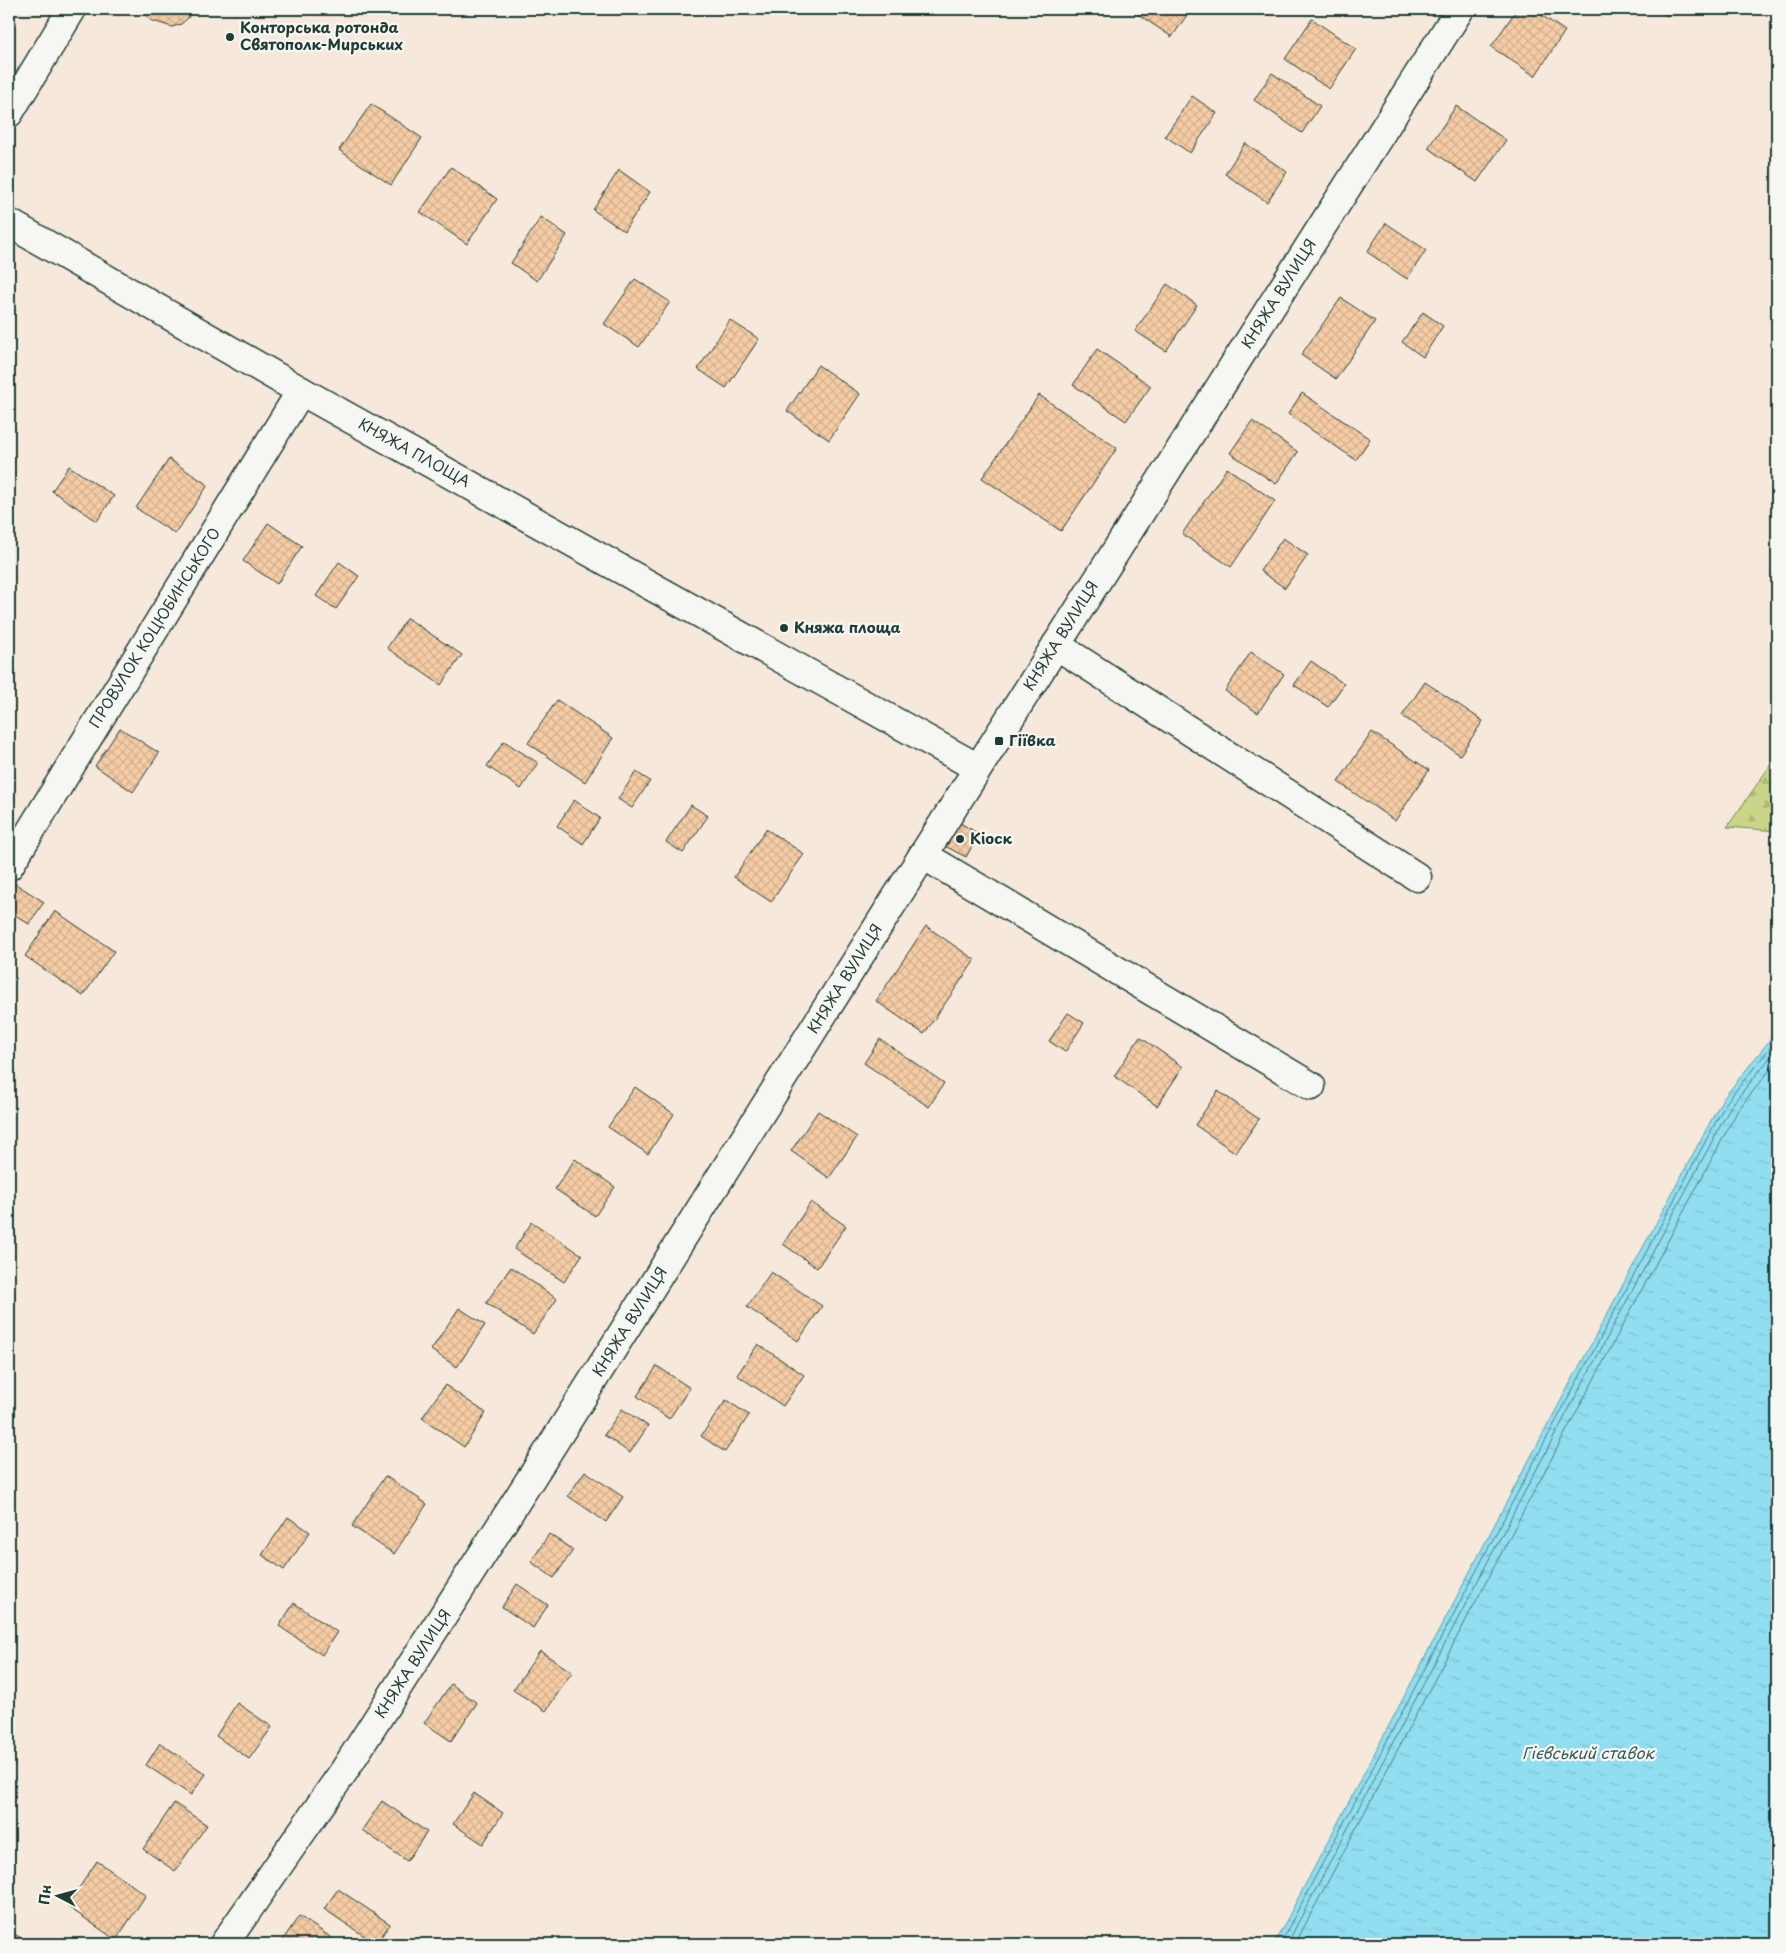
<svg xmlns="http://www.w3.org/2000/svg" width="1786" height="1953" font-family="'Playpen Sans',sans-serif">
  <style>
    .forest { fill: url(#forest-firs); stroke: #74895e }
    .water { fill: url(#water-ripples); stroke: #639ea5 }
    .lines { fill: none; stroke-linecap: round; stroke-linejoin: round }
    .shore { stroke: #4d7d80; stroke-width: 1 }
    .building { fill: url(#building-cross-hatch); stroke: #1f3d34 }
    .street-casing { stroke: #1f3d34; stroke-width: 31 }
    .street { stroke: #f6f6f2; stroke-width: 28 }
    .poi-dot { fill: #1f3d34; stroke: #f6f6f2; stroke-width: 2 }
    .labels { text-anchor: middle; stroke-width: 4.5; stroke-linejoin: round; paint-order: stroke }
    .poi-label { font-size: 15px; font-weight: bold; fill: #1f3d34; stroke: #f6f6f2; text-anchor: start }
    .street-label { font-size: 15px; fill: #1f3d34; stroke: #f6f6f2 }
    .water-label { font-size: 16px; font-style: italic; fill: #365d5a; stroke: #f6f6f2 }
  </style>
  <defs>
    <pattern id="forest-firs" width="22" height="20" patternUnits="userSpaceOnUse" patternTransform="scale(1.25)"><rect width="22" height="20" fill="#cad588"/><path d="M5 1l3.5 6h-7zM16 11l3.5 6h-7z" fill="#adb876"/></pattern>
    <pattern id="water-ripples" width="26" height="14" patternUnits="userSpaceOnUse" patternTransform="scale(1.25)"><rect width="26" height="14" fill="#91def1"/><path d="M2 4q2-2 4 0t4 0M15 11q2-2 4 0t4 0" fill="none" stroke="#7dbfcf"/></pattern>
    <pattern id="building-cross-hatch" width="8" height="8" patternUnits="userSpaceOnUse" patternTransform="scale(1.25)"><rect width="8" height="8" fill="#f5cca4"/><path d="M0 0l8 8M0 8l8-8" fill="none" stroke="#d2b08e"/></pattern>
  </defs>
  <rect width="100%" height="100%" fill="#f6e9db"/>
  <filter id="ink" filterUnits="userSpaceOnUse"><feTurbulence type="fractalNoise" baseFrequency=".02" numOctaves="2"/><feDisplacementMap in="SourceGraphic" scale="10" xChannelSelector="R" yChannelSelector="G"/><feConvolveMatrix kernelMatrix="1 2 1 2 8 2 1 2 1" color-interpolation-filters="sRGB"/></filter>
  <g filter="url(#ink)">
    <polygon class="forest" points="1777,756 1777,831 1727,827"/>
    <polygon class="water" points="1777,1031 1777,1944 1274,1944 1506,1503 1722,1100"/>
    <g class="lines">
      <g class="shore">
        <polyline points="1280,1944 1511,1505 1726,1103 1777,1039"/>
        <polyline points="1287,1944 1516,1508 1731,1106 1777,1049"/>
        <polyline points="1295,1944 1523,1512 1738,1110 1777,1061"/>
      </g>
    </g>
    <g class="building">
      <polygon points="141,9 193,9 188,18 181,24 172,27 150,20"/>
      <polygon points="1135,9 1191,9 1172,37 1133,11"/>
      <polygon points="1517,9 1532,9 1565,31 1535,76 1491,47"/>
      <polygon points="1656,9 1672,9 1667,16"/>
      <polygon points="1312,19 1356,49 1329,89 1285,59"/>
      <polygon points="1272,73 1320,106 1302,133 1254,100"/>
      <polygon points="1192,96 1217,113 1190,153 1165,136"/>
      <polygon points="371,104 422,138 391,185 339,150"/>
      <polygon points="1456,106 1506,140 1477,182 1428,148"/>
      <polygon points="1245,143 1287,172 1267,202 1225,174"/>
      <polygon points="451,167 497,199 467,244 420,212"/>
      <polygon points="619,170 650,192 624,231 593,210"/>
      <polygon points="541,217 567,235 537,281 511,263"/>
      <polygon points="1386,223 1426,250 1407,279 1367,252"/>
      <polygon points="635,279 670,302 639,347 604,324"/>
      <polygon points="1167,284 1197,305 1166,351 1135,331"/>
      <polygon points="1341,298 1375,321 1336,379 1301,355"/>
      <polygon points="1423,312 1443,326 1423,357 1402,342"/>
      <polygon points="730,320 759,339 726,388 698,369"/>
      <polygon points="1097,349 1151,386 1126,421 1073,385"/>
      <polygon points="818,365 860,394 829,440 787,411"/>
      <polygon points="1302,393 1370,439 1356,460 1288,414"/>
      <polygon points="1039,395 1117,448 1061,531 982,478"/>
      <polygon points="1252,421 1298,452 1276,484 1230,453"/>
      <polygon points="169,459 208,485 175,534 136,508"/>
      <polygon points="69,466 114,496 97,521 52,491"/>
      <polygon points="1227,468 1275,501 1231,567 1182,534"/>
      <polygon points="268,523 302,546 277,584 243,561"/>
      <polygon points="1283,538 1308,555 1285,588 1260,571"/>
      <polygon points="339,562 359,576 336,609 316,596"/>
      <polygon points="407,618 462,655 441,685 387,648"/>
      <polygon points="1251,652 1284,674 1258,713 1225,691"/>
      <polygon points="1311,661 1344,684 1328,707 1294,685"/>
      <polygon points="1425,682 1483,721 1460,755 1402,716"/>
      <polygon points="557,700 613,738 585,782 528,743"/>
      <polygon points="120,728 159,753 133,792 95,766"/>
      <polygon points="1372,732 1429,770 1395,821 1338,782"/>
      <polygon points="504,741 538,763 521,789 487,766"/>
      <polygon points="636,772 650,781 632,808 618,799"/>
      <polygon points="574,800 600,818 583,844 557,826"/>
      <polygon points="691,805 708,816 683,853 666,842"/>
      <polygon points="955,820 979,834 966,857 941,844"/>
      <polygon points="766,829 804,854 771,902 734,877"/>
      <polygon points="11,881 44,902 29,924 9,911 9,884"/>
      <polygon points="55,911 114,951 83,996 25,956"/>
      <polygon points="926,926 975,960 924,1034 876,1001"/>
      <polygon points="1068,1013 1084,1023 1065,1052 1049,1041"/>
      <polygon points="1140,1037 1183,1067 1157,1106 1114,1076"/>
      <polygon points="880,1039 944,1083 929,1107 864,1063"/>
      <polygon points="635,1087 674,1114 648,1154 608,1127"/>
      <polygon points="1218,1091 1259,1119 1236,1153 1195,1125"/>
      <polygon points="818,1111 857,1137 829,1178 791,1151"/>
      <polygon points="575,1159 615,1187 595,1216 555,1189"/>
      <polygon points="811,1202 846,1226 817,1268 783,1244"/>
      <polygon points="532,1222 582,1255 564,1282 514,1249"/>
      <polygon points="511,1267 557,1299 533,1334 486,1303"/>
      <polygon points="771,1272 822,1306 798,1341 747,1307"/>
      <polygon points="459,1308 485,1325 457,1367 431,1350"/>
      <polygon points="758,1344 804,1375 783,1406 737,1375"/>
      <polygon points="657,1366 690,1388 669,1419 637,1396"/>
      <polygon points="445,1385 486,1413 464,1447 422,1418"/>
      <polygon points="726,1400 749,1415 725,1452 701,1436"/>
      <polygon points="622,1409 648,1426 630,1453 604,1435"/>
      <polygon points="585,1471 623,1497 606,1522 568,1496"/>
      <polygon points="385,1476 427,1504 394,1554 352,1526"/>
      <polygon points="288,1517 310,1532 284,1570 262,1555"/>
      <polygon points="549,1534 573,1550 554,1578 531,1562"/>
      <polygon points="517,1584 548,1605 533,1628 502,1607"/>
      <polygon points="294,1603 337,1632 322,1655 279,1626"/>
      <polygon points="540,1651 572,1672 546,1711 513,1690"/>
      <polygon points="451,1684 477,1703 451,1741 424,1723"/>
      <polygon points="237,1703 272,1727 249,1759 216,1736"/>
      <polygon points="160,1743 206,1774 191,1795 146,1765"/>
      <polygon points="474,1793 503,1813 483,1844 453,1824"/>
      <polygon points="382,1801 427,1832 407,1861 362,1830"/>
      <polygon points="174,1803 207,1825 175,1871 143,1849"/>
      <polygon points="97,1861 146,1895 116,1940 67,1906"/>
      <polygon points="338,1889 390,1924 376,1944 324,1909"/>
      <polygon points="299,1916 341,1944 280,1944"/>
      <polygon points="9,1930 28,1943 27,1944 9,1944"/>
    </g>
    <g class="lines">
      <g class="street-casing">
        <g id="street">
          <polyline points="9,113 72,9"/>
          <polyline points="9,223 301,391 978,768"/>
          <polyline points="1056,645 1417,877"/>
          <polyline points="923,855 1311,1086"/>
          <polyline points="9,866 301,391"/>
          <polyline points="224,1944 344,1771 549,1450 923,855 1460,9"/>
        </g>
      </g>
      <use href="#street" class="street"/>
    </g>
  </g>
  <g class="poi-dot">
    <circle cx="230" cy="37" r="5"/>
    <circle cx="784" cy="628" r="5"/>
    <rect x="994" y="736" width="10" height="10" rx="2.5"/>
    <circle cx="960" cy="839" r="5"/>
  </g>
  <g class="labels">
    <g class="poi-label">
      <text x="240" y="33">Конторська ротонда<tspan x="240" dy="17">Святополк-Мирських</tspan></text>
      <text x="794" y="633">Княжа площа</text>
      <text x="1009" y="746">Гіївка</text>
      <text x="970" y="844">Кіоск</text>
    </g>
    <g class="street-label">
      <text transform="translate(1279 294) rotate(-58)" y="5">КНЯЖА ВУЛИЦЯ</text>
      <text transform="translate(414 453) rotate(29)" y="5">КНЯЖА ПЛОЩА</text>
      <text transform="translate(155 628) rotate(-58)" y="5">ПРОВУЛОК КОЦЮБИНСЬКОГО</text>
      <text transform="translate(1061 636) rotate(-58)" y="5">КНЯЖА ВУЛИЦЯ</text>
      <text transform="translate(845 979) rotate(-58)" y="5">КНЯЖА ВУЛИЦЯ</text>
      <text transform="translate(630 1322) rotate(-58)" y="5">КНЯЖА ВУЛИЦЯ</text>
      <text transform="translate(413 1664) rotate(-57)" y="5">КНЯЖА ВУЛИЦЯ</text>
    </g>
    <g class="water-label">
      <text x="1588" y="1759">Гієвський ставок</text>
    </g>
  </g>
  <rect width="1786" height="1953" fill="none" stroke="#f6f6f2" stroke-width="30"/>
  <rect x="15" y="15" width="1756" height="1923" fill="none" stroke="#1f3d34" stroke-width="2" filter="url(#ink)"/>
  <g transform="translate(58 1896) rotate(276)" stroke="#f6f6f2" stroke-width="4" paint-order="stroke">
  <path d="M0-4L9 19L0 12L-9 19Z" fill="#1f3d34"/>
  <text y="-8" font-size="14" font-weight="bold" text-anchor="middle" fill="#1f3d34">Пн</text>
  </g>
</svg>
